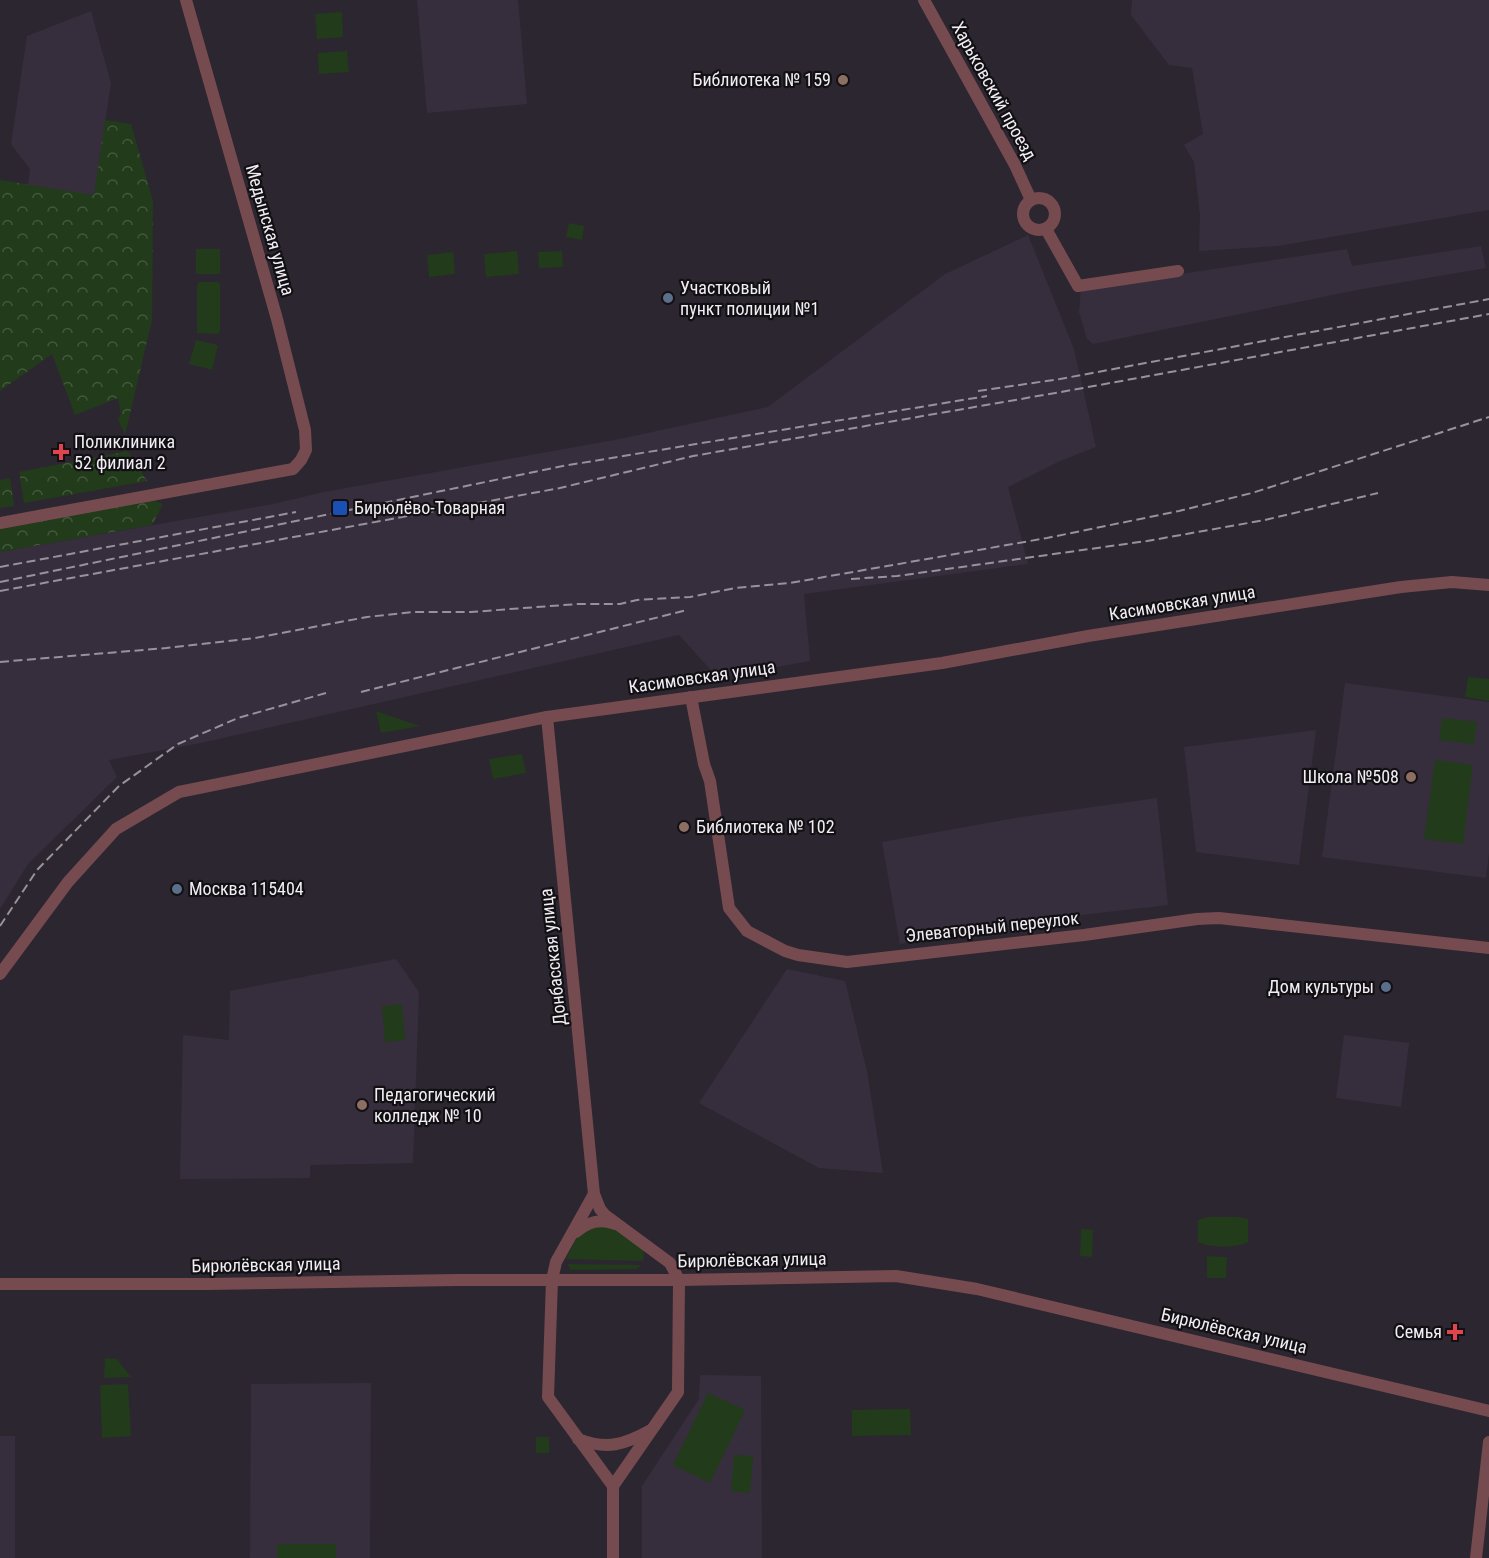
<svg xmlns="http://www.w3.org/2000/svg" width="1489" height="1558" font-family="'Roboto Condensed',sans-serif">
  <style>
    .built { fill: #372e3d }
    .green { fill: #223b1a }
    .forest { fill: url(#forest-crowns) }
    .lines { fill: none; stroke-linecap: round; stroke-linejoin: round }
    .minor { stroke: #764b4f; stroke-width: 12 }
    .rail { stroke: #97929b; stroke-width: 2; stroke-dasharray: 9 4.5; stroke-linecap: butt }
    .education-dot { fill: #8d6e63; stroke: #131014; stroke-width: 2 }
    .service-dot { fill: #5c6f8a; stroke: #131014; stroke-width: 2 }
    .health-dot { fill: #e0444e; stroke: #131014; stroke-width: 2 }
    .transit-dot { fill: #1a4fb4; stroke: #131014; stroke-width: 2 }
    .labels { text-anchor: middle; stroke-width: 4.5; stroke-linejoin: round; paint-order: stroke }
    .poi-label { font-size: 18px; fill: #f1edf4; stroke: #131014; text-anchor: start }
    .street-label { font-size: 18px; fill: #f1edf4; stroke: #131014 }
  </style>
  <defs>
    <pattern id="forest-crowns" width="20" height="18" patternUnits="userSpaceOnUse" patternTransform="scale(1.5)"><rect width="20" height="18" fill="#223b1a"/><path d="M2 6a3 3 0 1 1 6 0M12 15a3 3 0 1 1 6 0" fill="none" stroke="#43583c"/></pattern>
  </defs>
  <rect width="100%" height="100%" fill="#2c2630"/>
  <g class="built">
    <polygon points="417,0 518,0 527,104 427,113"/>
    <polygon points="1132,0 1489,0 1489,210 1278,246 1199,251 1200,215 1194,162 1184,145 1203,134 1192,68 1169,65 1131,15"/>
    <polygon points="91,11 111,83 94,196 28,185 30,169 11,144 27,36"/>
    <polygon points="1028,235 1074,349 1096,447 1060,461 1008,487 1028,564 804,594 810,661 718,678 679,635 201,743 109,760 117,777 28,864 0,909 0,552 273,504 324,492 620,439 768,407 945,274"/>
    <polygon points="1481,246 1486,268 1357,290 1093,344 1087,339 1079,312 1081,289 1347,249 1352,266"/>
    <polygon points="1345,683 1489,702 1489,853 1486,878 1322,857"/>
    <polygon points="1316,730 1299,865 1196,852 1184,747"/>
    <polygon points="1157,798 1168,905 1030,921 900,944 882,842 1015,818"/>
    <polygon points="396,959 419,992 413,1163 310,1165 310,1178 180,1179 183,1035 229,1040 230,991"/>
    <polygon points="787,969 845,981 867,1071 883,1173 819,1168 699,1103"/>
    <polygon points="1344,1035 1409,1043 1401,1107 1336,1098"/>
    <polygon points="700,1375 761,1376 762,1558 642,1558 642,1486 699,1399"/>
    <polygon points="371,1383 370,1558 250,1558 251,1384"/>
    <rect x="0" y="1436" width="15" height="122"/>
  </g>
  <g class="green">
    <polygon points="342,12 343,37 317,39 315,14"/>
    <polygon points="347,51 349,72 319,74 318,53"/>
    <polygon points="569,223 584,226 582,240 566,237"/>
    <rect x="196" y="249" width="24" height="25"/>
    <polygon points="517,251 519,274 486,277 484,254"/>
    <polygon points="562,251 563,267 539,268 538,252"/>
    <polygon points="453,252 455,274 429,277 427,255"/>
    <polygon points="199,282 218,282 220,284 220,330 218,334 197,333 197,286"/>
    <polygon points="196,340 218,345 212,370 189,364"/>
    <polygon points="1468,677 1489,679 1489,701 1465,697"/>
    <polygon points="376,711 420,726 381,733"/>
    <polygon points="1442,718 1477,722 1474,744 1439,740"/>
    <polygon points="522,754 526,773 493,779 489,759"/>
    <polygon points="1435,760 1473,765 1463,844 1424,839"/>
    <polygon points="402,1004 405,1040 385,1042 382,1006"/>
    <path d="M 1238,1217 L 1248,1219 L 1248,1242 C 1237,1248 1209,1248 1198,1242 L 1198,1220 L 1208,1217 Z"/>
    <polygon points="608,1224 643,1249 644,1254 643,1261 566,1259 579,1233"/>
    <polygon points="1081,1229 1093,1230 1092,1257 1080,1256"/>
    <polygon points="1207,1256 1227,1257 1226,1278 1207,1278"/>
    <polygon points="567,1264 641,1265 637,1269 571,1270"/>
    <polygon points="105,1358 117,1359 131,1377 104,1378"/>
    <polygon points="128,1384 131,1436 102,1438 100,1385"/>
    <polygon points="708,1393 745,1410 710,1483 673,1465"/>
    <polygon points="910,1409 911,1435 852,1436 852,1410"/>
    <rect x="536" y="1437" width="13" height="16"/>
    <polygon points="734,1455 753,1456 750,1493 731,1491"/>
    <rect x="277" y="1544" width="59" height="14"/>
  </g>
  <g class="forest">
    <polygon points="105,120 131,124 153,201 152,320 125,435 118,419 121,414 118,398 75,415 52,354 0,391 0,180 94,195"/>
    <polygon points="128,451 147,481 24,503 19,472"/>
    <polygon points="10,478 14,506 0,508 0,480"/>
    <polygon points="151,499 163,504 152,525 0,552 0,527"/>
  </g>
  <g class="lines">
    <g class="minor">
      <polyline points="924,0 1015,165 1031,200"/>
      <circle cx="1039" cy="214" r="16"/>
      <polyline points="1046,229 1078,286 1178,271"/>
      <polyline points="0,523 293,469 301,460 306,450 305,430 277,319 186,0"/>
      <polyline points="691,697 704,764 710,781 729,908 747,931 785,951 798,955 847,962 1084,935 1197,919 1219,918 1489,948"/>
      <polyline points="547,717 594,1194 600,1209 605,1215 670,1263 679,1280 678,1392 613,1486 613,1558"/>
      <polyline points="0,974 68,882 116,829 179,792 547,717 942,663 1088,636 1401,587 1452,582 1489,585"/>
      <polyline points="594,1194 556,1262 552,1280 548,1397 613,1486"/>
      <path d="M 576,1232 C 588,1222 600,1218 615,1224"/>
      <polyline points="0,1284 206,1284 456,1280 679,1280 896,1276 977,1289 1489,1411"/>
      <path d="M 578,1439 C 607,1450 624,1445 651,1430"/>
      <polyline points="1476,1558 1489,1442"/>
    </g>
    <g class="rail">
      <polyline points="978,391 1060,379 1489,299"/>
      <polyline points="0,567 296,512"/>
      <polyline points="851,579 897,576 1147,541 1265,520 1378,493"/>
      <polyline points="0,582 563,466 987,396"/>
      <polyline points="0,591 560,488 693,456 1061,392 1489,314"/>
      <polyline points="0,662 166,648 255,638 367,617 412,612 471,612 578,604 620,604 637,600 690,597 735,588 790,583 1047,538 1179,511 1252,493 1489,417"/>
      <polyline points="361,692 687,610"/>
      <polyline points="0,926 37,870 119,786 178,744 238,718 326,693"/>
    </g>
  </g>
  <g class="education-dot">
    <circle cx="843" cy="80" r="6"/>
    <circle cx="1411" cy="777" r="6"/>
    <circle cx="684" cy="827" r="6"/>
    <circle cx="362" cy="1105" r="6"/>
  </g>
  <g class="service-dot">
    <circle cx="668" cy="298" r="6"/>
    <circle cx="177" cy="889" r="6"/>
    <circle cx="1386" cy="987" r="6"/>
  </g>
  <g class="health-dot">
    <path d="M58 443h6v6h6v6h-6v6h-6v-6h-6v-6h6z"/>
    <path d="M1452 1323h6v6h6v6h-6v6h-6v-6h-6v-6h6z"/>
  </g>
  <rect class="transit-dot" x="332" y="500" width="16" height="16" rx="3"/>
  <g class="labels">
    <g class="poi-label">
      <text x="831" y="86" text-anchor="end">Библиотека № 159</text>
      <text x="680" y="294">Участковый<tspan x="680" dy="21">пункт полиции №1</tspan></text>
      <text x="74" y="448">Поликлиника<tspan x="74" dy="21">52 филиал 2</tspan></text>
      <text x="354" y="514">Бирюлёво-Товарная</text>
      <text x="1399" y="783" text-anchor="end">Школа №508</text>
      <text x="696" y="833">Библиотека № 102</text>
      <text x="189" y="895">Москва 115404</text>
      <text x="1374" y="993" text-anchor="end">Дом культуры</text>
      <text x="374" y="1101">Педагогический<tspan x="374" dy="21">колледж № 10</tspan></text>
      <text x="1442" y="1338" text-anchor="end">Семья</text>
    </g>
    <g class="street-label">
      <text transform="translate(994 91) rotate(61)" y="6">Харьковский проезд</text>
      <text transform="translate(270 230) rotate(74)" y="6">Медынская улица</text>
      <text transform="translate(1182 603) rotate(-9)" y="6">Касимовская улица</text>
      <text transform="translate(702 677) rotate(-8)" y="6">Касимовская улица</text>
      <text transform="translate(992 927) rotate(-6)" y="6">Элеваторный переулок</text>
      <text transform="translate(553 957) rotate(-96)" y="6">Донбасская улица</text>
      <text transform="translate(752 1260) rotate(-1)" y="6">Бирюлёвская улица</text>
      <text transform="translate(266 1265) rotate(-1)" y="6">Бирюлёвская улица</text>
      <text transform="translate(1234 1331) rotate(13)" y="6">Бирюлёвская улица</text>
    </g>
  </g>
</svg>
